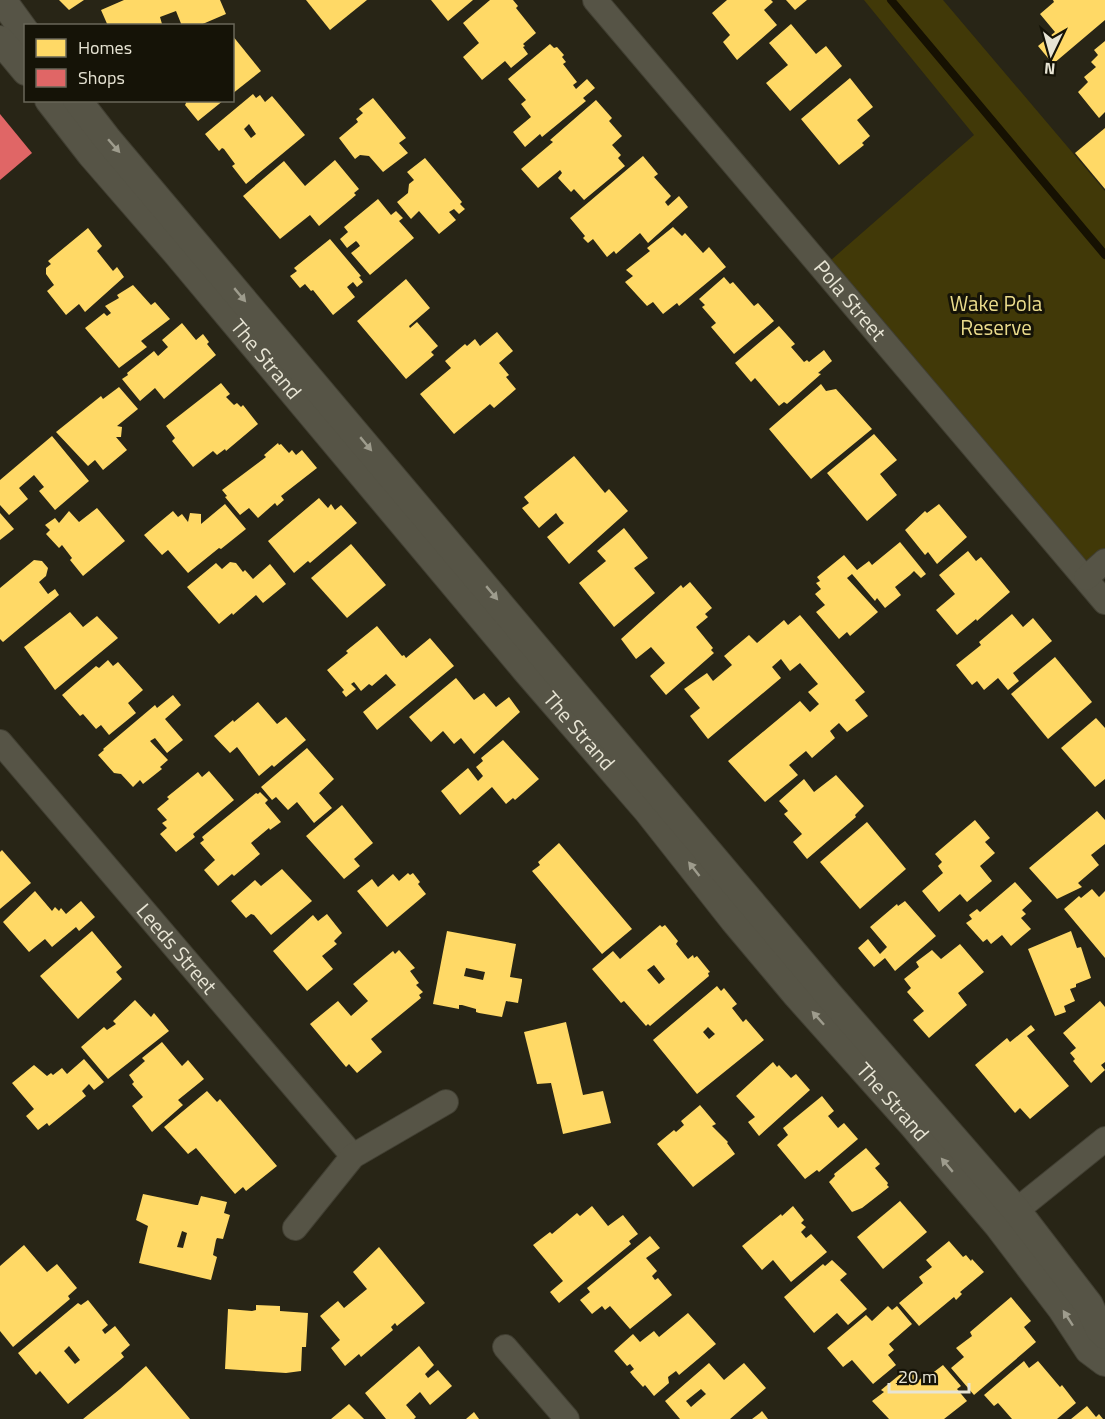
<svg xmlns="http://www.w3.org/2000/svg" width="1105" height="1419" font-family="'Titillium Web',sans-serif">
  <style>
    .green { fill: #413908 }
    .homes { fill: #ffd966; fill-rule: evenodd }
    .shops { fill: #e06666 }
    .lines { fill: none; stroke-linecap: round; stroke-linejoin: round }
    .stream { stroke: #161102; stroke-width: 8 }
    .minor-casing { stroke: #413f32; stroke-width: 26 }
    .tertiary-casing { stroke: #413f32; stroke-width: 30 }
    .minor { stroke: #565446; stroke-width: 24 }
    .tertiary { stroke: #565446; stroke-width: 28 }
    .oneway { fill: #9e9c8d }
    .labels { text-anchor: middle; stroke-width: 6; stroke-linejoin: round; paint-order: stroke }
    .street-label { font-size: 21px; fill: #e7e4d4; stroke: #151307 }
    .park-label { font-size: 21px; fill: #eadb8b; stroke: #151307 }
  </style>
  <rect width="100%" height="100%" fill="#282516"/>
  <polygon class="green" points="864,0 943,0 1105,191 1105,561 1086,578 823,267 974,135"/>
  <g class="homes">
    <polygon points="59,0 84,0 69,10"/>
    <polygon points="124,0 220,0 226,14 198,26 182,26 176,11 160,17 162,24 160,26 108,26 101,10"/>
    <polygon points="306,0 367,0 330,30"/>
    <polygon points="431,0 473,0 448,21"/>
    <polygon points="490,0 513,0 518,6 516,8 536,33 523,44 525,46 523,47 528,54 511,68 505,61 482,80 463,57 479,43 463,23"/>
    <polygon points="727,0 771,0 773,2 764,10 777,25 737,60 723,42 730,35 712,13"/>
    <polygon points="786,0 807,0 795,10"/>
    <polygon points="1053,0 1105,0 1105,20 1053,64 1038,46 1055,32 1040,14 1054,2"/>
    <polygon points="791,24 816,54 826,46 842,66 790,111 766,83 788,65 769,43"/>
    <polygon points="232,35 261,71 232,94"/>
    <polygon points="1105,41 1105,112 1099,118 1078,92 1088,82 1084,77 1096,67 1091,62 1098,55 1094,50"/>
    <polygon points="550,44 554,48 557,47 564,55 562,57 566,62 563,64 577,82 573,85 576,89 587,79 595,88 583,98 586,101 542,137 540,134 525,147 513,132 531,117 521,104 526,100 508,79"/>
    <polygon points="850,78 873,107 857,120 870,136 862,143 864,145 839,165 801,119"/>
    <path d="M 253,94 L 256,98 L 260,95 L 265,102 L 272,96 L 305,135 L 246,184 L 232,166 L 235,164 L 224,149 L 222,148 L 219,151 L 205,134 ZM 249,124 L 256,134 L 251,138 L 244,129 Z"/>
    <polygon points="373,98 406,138 399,143 408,153 383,172 369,156 360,155 355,159 339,138 358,122 356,119 363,113 359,109"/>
    <polygon points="185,100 224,100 198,121 185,105 186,103"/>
    <polygon points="596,100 612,118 609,121 622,136 612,145 621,155 618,158 625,166 584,200 574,189 571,192 558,178 562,173 560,170 538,188 521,169 553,142 550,140"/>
    <polygon points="1105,128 1105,189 1075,153"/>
    <polygon points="643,156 658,174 654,177 671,196 665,202 668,206 679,196 688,207 648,243 640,233 616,254 614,251 607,257 593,239 588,243 583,238 585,236 570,218"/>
    <polygon points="425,158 462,202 460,204 465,209 459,214 454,209 449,212 456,220 439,234 419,211 411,219 397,202 408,193 409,184 414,180 407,172"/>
    <polygon points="335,160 359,189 354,193 356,195 319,226 310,215 280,239 243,196 284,161 305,186"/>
    <polygon points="378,199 391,215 396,211 403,218 399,221 414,238 370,275 351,253 360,246 358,243 356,241 347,248 340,239 348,232 344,227"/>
    <polygon points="673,227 682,236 685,233 703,253 709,247 726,267 679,306 677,303 663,314 653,302 647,306 625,282 633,276 626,270 650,251 647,248"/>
    <polygon points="88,228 102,246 97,251 113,271 117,267 124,277 85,312 79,304 66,315 47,291 54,285 46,274 46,268 51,264 48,261"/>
    <polygon points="330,239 361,276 359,277 363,282 357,287 353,282 347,287 355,297 333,315 313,290 311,291 305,284 300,288 290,276 297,271 294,268"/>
    <polygon points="724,277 730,284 733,282 754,306 758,303 774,321 734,354 711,327 716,323 702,307 705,305 699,299"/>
    <polygon points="406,279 430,308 409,326 410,328 417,322 438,346 431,352 434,355 406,379 357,321"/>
    <polygon points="133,285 151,305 155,302 170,319 141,341 147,347 119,368 85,328 104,313 107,316 111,313 105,306 119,298 117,295"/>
    <polygon points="182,323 196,340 203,334 209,342 207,344 216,355 164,399 155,388 140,401 122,379 128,375 127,373 154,351 158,356 168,347 162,340"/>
    <polygon points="779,326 795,344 791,347 804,362 807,360 809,362 824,350 832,361 818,373 821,374 795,397 787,404 784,402 779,406 755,378 751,382 735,363"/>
    <polygon points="497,332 513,351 499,363 509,375 506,377 516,389 494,408 490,404 454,434 420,394 451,368 445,361 465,344 467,346 475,339 480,346"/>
    <polygon points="221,383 230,394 226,397 234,405 237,403 241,407 243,405 258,424 226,451 225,449 217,455 213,451 193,467 172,441 175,438 166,426"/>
    <polygon points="821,384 826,391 836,389 872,429 811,479 769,429"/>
    <polygon points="119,387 138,409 117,426 122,427 121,437 116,437 127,450 103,470 95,460 88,466 56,432 101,396 103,399"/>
    <polygon points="874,434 897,460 880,474 897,495 867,521 827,473"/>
    <polygon points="52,436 89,481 55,510 39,491 44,487 34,475 19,488 28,499 9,515 0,505 0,480"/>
    <polygon points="278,443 279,445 281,444 289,453 292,450 296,455 302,450 317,468 281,496 284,500 277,506 275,503 258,518 249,508 240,515 225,497 227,496 222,490 266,457 264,455"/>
    <polygon points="574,456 605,493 609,489 628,511 569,564 547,537 564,523 560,519 556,513 539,528 522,508 529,503 524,497"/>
    <polygon points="319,498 328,508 331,504 335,510 341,505 357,523 310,563 308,561 294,573 268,541"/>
    <polygon points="225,504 246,529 221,549 219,548 188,573 168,550 162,555 144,535 173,511 178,517 182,514 188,522 190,513 201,514 201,524"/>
    <polygon points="939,504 967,537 937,564 928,552 925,555 905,530 925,511 927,513"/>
    <polygon points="97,508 125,541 83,576 70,560 72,558 62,545 59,548 46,534 50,530 45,525 55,518 59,523 69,511 79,522"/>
    <polygon points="0,513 14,529 0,540"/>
    <polygon points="624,528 648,558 634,568 655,593 614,627 579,583 606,561 597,551"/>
    <polygon points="900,542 926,574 921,578 914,571 910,575 895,587 901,595 885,608 877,598 875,601 852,574 847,578 878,612 850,636 847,632 839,639 816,612 825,605 815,594 821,589 816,583 820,581 817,577 844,555 857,570 869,561 872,565"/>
    <polygon points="351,544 386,585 347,618 311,578"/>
    <polygon points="968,551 976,561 981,557 1010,592 977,621 976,619 957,635 936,610 955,594 939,575"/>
    <polygon points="34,560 42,561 48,568 46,576 39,582 48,594 55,589 59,595 3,642 0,639 0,588"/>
    <polygon points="230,562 236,563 243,572 245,570 253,579 270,564 286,584 263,603 256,595 233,615 232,613 219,624 187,587 216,563 222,569"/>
    <polygon points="690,582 712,608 705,614 708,617 696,627 713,648 711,650 714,653 666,695 650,676 665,663 651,647 636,659 621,639 681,585 683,588"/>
    <polygon points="70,612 83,627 97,616 118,638 55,690 24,647"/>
    <polygon points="1012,614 1023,627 1033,618 1052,641 1013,673 1019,681 1008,690 998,678 984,690 977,681 972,685 956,665 981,645 979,642"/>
    <polygon points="800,615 865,692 855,700 868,716 847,732 839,723 830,731 835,738 812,758 806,751 789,765 798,775 765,802 728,761 800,701 810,712 819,704 808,692 818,684 800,663 790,671 781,659 772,667 781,678 708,739 690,716 700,708 684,689 707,673 713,681 732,665 724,656 749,635 757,643 784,620 788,625"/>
    <polygon points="377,626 402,656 404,655 406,658 430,638 454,666 377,730 363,712 396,685 386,674 372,686 369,684 361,691 354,682 351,684 356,689 346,697 342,692 344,690 327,670 348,653 346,651"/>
    <polygon points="1055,657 1092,702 1048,739 1011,694"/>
    <polygon points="108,660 113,666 118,662 143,690 128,703 136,713 109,735 101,725 96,729 83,714 80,716 62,695 96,666 99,668"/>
    <polygon points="456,678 474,700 484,693 496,707 509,697 520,712 474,754 461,738 454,744 443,731 431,742 409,717"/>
    <polygon points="173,695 181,705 165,719 183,740 167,753 155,738 150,741 168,760 160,767 162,769 143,784 140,780 133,787 121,774 114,773 98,755 104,750 103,749 155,705 157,708"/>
    <polygon points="258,702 277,724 286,717 306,740 274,767 272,765 259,776 237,747 230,753 214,736 233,720 234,722"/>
    <polygon points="1096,718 1105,728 1105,779 1095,787 1061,748"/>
    <polygon points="503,740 539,779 515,800 513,798 506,804 492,787 460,815 441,791 468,768 478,781 483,776 476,767 483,761 481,758"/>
    <polygon points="307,748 334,779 319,793 332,808 314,823 297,802 288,810 276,797 272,800 261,787"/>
    <polygon points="209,771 234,800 193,834 195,837 176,852 160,834 167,828 162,823 167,820 157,809 169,799 167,797 198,772 202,777"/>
    <polygon points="836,775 864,806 855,815 856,817 807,859 793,842 802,834 784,814 788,811 779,801 804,779 814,792"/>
    <polygon points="260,792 268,800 265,803 281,822 270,830 269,828 251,843 260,854 234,876 232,874 218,886 204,870 215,860 200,843 204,840 202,837 256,793 258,794"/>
    <polygon points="342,805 373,843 354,859 360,866 344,879 306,836"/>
    <polygon points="1097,811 1105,820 1105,844 1091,855 1099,865 1078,883 1082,887 1057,899 1029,868"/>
    <polygon points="975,820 990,838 985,842 995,853 980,866 992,881 967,902 960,894 939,912 922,891 943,873 938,866 942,862 935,854"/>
    <polygon points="867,822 906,869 860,909 820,862"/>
    <polygon points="559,843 632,929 602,954 532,871 540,865 538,862"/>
    <polygon points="2,850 31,883 0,909 0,852"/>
    <polygon points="282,869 312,901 271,935 254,915 251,914 246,918 231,901 255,880 261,886"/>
    <polygon points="408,873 410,875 413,873 420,882 418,884 426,894 387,927 357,891 372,879 378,887 393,874 399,881"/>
    <polygon points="1015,882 1032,901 1022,910 1026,914 1021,918 1031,929 1011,946 1002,935 991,944 987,939 983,942 966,923 972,919 969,915 977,909 980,912"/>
    <polygon points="1092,889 1099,897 1105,891 1105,958 1064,909 1079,896 1081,898"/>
    <polygon points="35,891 52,911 55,907 59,911 61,908 66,914 81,901 95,917 79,931 76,927 52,947 45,939 29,952 3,922"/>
    <polygon points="905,901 936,936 895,971 885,958 874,967 858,948 868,939 880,954 887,947 870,927 897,904 898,906"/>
    <polygon points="327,914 342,933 334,941 337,944 322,956 333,969 307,991 273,951 313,915 318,921"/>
    <path d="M 660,925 L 662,927 L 665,925 L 678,941 L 676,944 L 688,959 L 693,955 L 694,958 L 697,956 L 710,972 L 708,973 L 709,976 L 650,1026 L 648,1024 L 646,1026 L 624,1001 L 621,1003 L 592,969 L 613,951 L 620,959 ZM 654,965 L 665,979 L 659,984 L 647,970 Z"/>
    <polygon points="92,931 122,967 116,972 122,979 78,1019 40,976"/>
    <path d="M 447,931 L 516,944 L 510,977 L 522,979 L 522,981 L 518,1003 L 506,1001 L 502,1017 L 479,1013 L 476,1012 L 476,1009 L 462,1005 L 459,1005 L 459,1009 L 433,1004 ZM 466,968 L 485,972 L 483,980 L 464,976 Z"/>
    <polygon points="1071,931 1077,948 1081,947 1091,978 1076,984 1076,987 1070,989 1075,1001 1064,1006 1066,1012 1055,1016 1028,949"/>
    <polygon points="960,944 984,972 958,993 967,1005 929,1038 913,1020 924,1011 907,992 911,988 904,979 919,967 916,962 932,950 941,959"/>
    <polygon points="399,950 415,968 410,971 419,983 416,985 423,992 419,995 421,998 371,1039 382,1052 357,1073 349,1064 346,1067 310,1024 338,1001 351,1016 368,1001 353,984 393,951 395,954"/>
    <path d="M 717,986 L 721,991 L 724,988 L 737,1004 L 732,1008 L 743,1022 L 746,1019 L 764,1040 L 697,1094 L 653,1040 ZM 708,1027 L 715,1034 L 709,1039 L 703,1032 Z"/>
    <polygon points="135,1000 151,1017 154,1013 169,1031 108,1079 81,1047 104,1027 107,1030 116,1024 113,1021"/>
    <polygon points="1100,1001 1105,1007 1105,1062 1101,1065 1105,1070 1091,1083 1073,1061 1075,1059 1070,1053 1076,1048 1063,1033"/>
    <polygon points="566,1022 583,1095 603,1091 611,1123 563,1134 551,1083 537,1084 524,1032"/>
    <polygon points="1031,1025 1035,1030 1027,1036 1069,1086 1030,1119 1020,1108 1015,1113 975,1065 1007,1038 1010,1042"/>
    <polygon points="162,1042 182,1066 188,1060 204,1079 178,1100 183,1105 152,1132 132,1106 143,1097 132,1084 134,1082 129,1075 145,1061 142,1058"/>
    <polygon points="84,1059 104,1082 94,1090 89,1084 82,1091 86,1096 49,1126 47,1123 38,1130 26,1116 34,1109 12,1083 34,1065 47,1076 51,1073 53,1075 62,1068 67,1074"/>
    <polygon points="773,1062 777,1067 779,1065 791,1078 796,1074 810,1090 759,1136 748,1122 755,1117 736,1096"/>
    <polygon points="207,1091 217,1102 220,1099 277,1166 246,1191 243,1187 235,1194 196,1148 188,1154 164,1127"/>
    <polygon points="822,1096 834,1111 828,1116 838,1128 844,1123 858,1139 819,1172 817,1170 805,1179 777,1145 788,1135 783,1128"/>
    <polygon points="700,1105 716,1124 712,1126 728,1142 727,1143 735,1154 693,1187 657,1144 674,1130 676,1132 684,1125 681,1121"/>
    <polygon points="866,1148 880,1164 875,1168 888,1183 887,1185 889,1187 862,1208 852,1212 829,1182 835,1176 834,1174"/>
    <path d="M 143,1194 L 196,1205 L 198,1205 L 201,1196 L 227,1202 L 224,1213 L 230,1215 L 223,1239 L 217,1238 L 216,1240 L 213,1255 L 217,1257 L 211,1280 L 139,1263 L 148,1226 L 136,1220 ZM 182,1231 L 187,1233 L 183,1248 L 177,1247 Z"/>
    <polygon points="900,1201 927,1232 883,1269 857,1237"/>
    <polygon points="592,1206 608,1226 623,1215 638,1234 629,1241 631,1244 559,1303 550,1292 563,1281 533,1245 550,1232 552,1234 577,1213 580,1216"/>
    <polygon points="793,1206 804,1220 801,1223 806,1227 801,1232 806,1238 811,1234 827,1252 791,1282 773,1260 762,1270 742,1246 781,1214 782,1216"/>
    <polygon points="650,1236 660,1248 646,1258 657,1271 652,1276 655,1280 658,1278 672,1295 630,1329 610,1306 605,1310 602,1306 592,1314 580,1300 590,1292 587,1288"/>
    <polygon points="949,1241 963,1257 966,1255 971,1261 972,1259 984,1272 960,1292 962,1294 956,1300 954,1297 919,1326 899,1303 923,1283 919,1277 932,1267 926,1260"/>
    <polygon points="24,1245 47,1272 57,1264 77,1288 68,1296 70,1299 13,1347 0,1331 0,1266"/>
    <polygon points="379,1247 425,1303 397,1326 395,1323 391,1327 393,1330 361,1357 359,1354 345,1366 331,1348 340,1340 320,1316 338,1301 344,1308 367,1289 353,1272"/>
    <polygon points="832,1260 847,1274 840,1280 867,1309 848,1325 837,1313 814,1333 784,1297 823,1264 825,1266"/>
    <polygon points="1011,1297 1031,1321 1024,1327 1036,1342 974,1395 951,1368 964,1357 956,1348 972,1336 970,1332"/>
    <path d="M 88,1300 L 108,1325 L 102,1330 L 105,1334 L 115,1326 L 130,1345 L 121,1353 L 124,1357 L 68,1404 L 40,1371 L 36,1375 L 18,1353 L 78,1303 L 81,1305 ZM 69,1346 L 80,1360 L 75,1364 L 64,1351 Z"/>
    <polygon points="256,1305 280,1306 280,1311 308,1313 306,1347 302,1347 301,1371 286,1373 225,1369 228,1309 252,1311 256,1310"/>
    <polygon points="888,1306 892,1310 897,1306 912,1324 889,1344 894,1350 888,1355 896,1365 873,1384 852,1360 843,1367 827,1348 866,1315 872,1321"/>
    <polygon points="688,1313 716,1344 679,1375 676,1371 668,1377 669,1383 654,1396 645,1385 643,1387 633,1376 630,1372 634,1369 630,1364 627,1366 614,1351 633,1334 640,1342 654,1331 659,1337"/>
    <polygon points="419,1346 434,1365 425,1374 428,1378 438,1370 452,1386 430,1405 420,1392 406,1405 416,1417 414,1419 386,1419 365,1393"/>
    <polygon points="1024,1361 1029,1368 1038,1361 1060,1387 1062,1385 1076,1403 1057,1419 1012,1419 998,1403 994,1406 984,1395"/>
    <path d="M 709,1363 L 724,1380 L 744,1363 L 766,1388 L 730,1419 L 680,1419 L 665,1401 ZM 701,1389 L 706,1394 L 691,1407 L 686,1401 Z"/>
    <polygon points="943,1365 961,1386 957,1389 967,1401 944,1419 889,1419 872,1401 884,1392 881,1390 903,1372 905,1375 911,1370 919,1380 924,1376 926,1378"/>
    <polygon points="146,1366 190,1419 83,1419 120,1389"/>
    <polygon points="349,1404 364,1419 331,1419"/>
    <polygon points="1087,1406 1096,1417 1099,1414 1103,1419 1071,1419"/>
    <polygon points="762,1411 768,1419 752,1419 760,1413"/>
    <polygon points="474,1412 479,1419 466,1419"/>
  </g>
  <polygon class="shops" points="0,114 32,153 0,180"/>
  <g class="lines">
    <polyline class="stream" points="891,0 1105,255"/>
    <g class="minor-casing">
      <g id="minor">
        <path id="s1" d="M 595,0 L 1105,602"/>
        <polyline points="1086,578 1105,561"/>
        <path id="s2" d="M 0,742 L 353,1156"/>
        <polyline points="1002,1222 1105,1139"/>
        <polyline points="295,1228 353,1156 446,1102"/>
        <polyline points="505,1347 567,1419"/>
      </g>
    </g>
    <g class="tertiary-casing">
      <g id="tertiary">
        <polyline points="2,0 26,33"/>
        <polyline points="0,40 26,71"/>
        <path id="s3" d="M 49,100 L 91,154 L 176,252 L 526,670 L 648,811 L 734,920 L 797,995 L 913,1125 L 998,1225 L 1062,1309 L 1089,1350 L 1105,1362"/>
        <polyline points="77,100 108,140 828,994 1016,1210 1089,1305 1100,1330 1105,1335"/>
      </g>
    </g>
    <use href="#minor" class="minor"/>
    <use href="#tertiary" class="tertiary"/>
  </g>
  <defs><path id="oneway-solid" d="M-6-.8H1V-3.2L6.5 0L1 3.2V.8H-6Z" transform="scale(1.5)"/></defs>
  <g class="oneway">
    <use href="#oneway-solid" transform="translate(114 146) rotate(49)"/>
    <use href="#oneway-solid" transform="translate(240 295) rotate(50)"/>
    <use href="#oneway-solid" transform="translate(366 444) rotate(50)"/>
    <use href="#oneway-solid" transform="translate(492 593) rotate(50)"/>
    <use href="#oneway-solid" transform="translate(694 869) rotate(-128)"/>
    <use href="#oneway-solid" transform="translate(818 1018) rotate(-132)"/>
    <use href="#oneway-solid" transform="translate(947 1165) rotate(-130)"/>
    <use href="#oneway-solid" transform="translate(1068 1318) rotate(-123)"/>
  </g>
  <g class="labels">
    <g class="street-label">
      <text dy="7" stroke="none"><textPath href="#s1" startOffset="394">Pola Street</textPath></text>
      <text dy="7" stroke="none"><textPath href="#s3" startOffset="338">The Strand</textPath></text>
      <text dy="7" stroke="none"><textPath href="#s3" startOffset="824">The Strand</textPath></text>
      <text dy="7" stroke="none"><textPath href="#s2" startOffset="272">Leeds Street</textPath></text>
      <text dy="7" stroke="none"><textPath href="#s3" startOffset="1310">The Strand</textPath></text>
    </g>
    <g class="park-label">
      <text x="996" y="311">Wake Pola<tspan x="996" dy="24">Reserve</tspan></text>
    </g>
  </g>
  <rect x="24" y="24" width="210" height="78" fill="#151307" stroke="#696759" stroke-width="1.5"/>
  <rect x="36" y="39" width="30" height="18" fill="#ffd966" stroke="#696759" stroke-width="1.5"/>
  <text x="78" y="54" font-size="18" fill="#e7e4d4">Homes</text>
  <rect x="36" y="69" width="30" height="18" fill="#e06666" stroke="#696759" stroke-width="1.5"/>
  <text x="78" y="84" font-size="18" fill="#e7e4d4">Shops</text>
  <g transform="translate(1051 54) rotate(185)" stroke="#151307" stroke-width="4.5" paint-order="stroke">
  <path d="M0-4.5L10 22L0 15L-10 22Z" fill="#e7e4d4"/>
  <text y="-9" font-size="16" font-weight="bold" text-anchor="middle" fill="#e7e4d4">N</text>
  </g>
  <path d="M889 1383v9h80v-9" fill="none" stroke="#e7e4d4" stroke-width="3"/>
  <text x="898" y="1383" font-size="18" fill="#e7e4d4" stroke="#151307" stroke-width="4.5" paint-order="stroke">20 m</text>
</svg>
